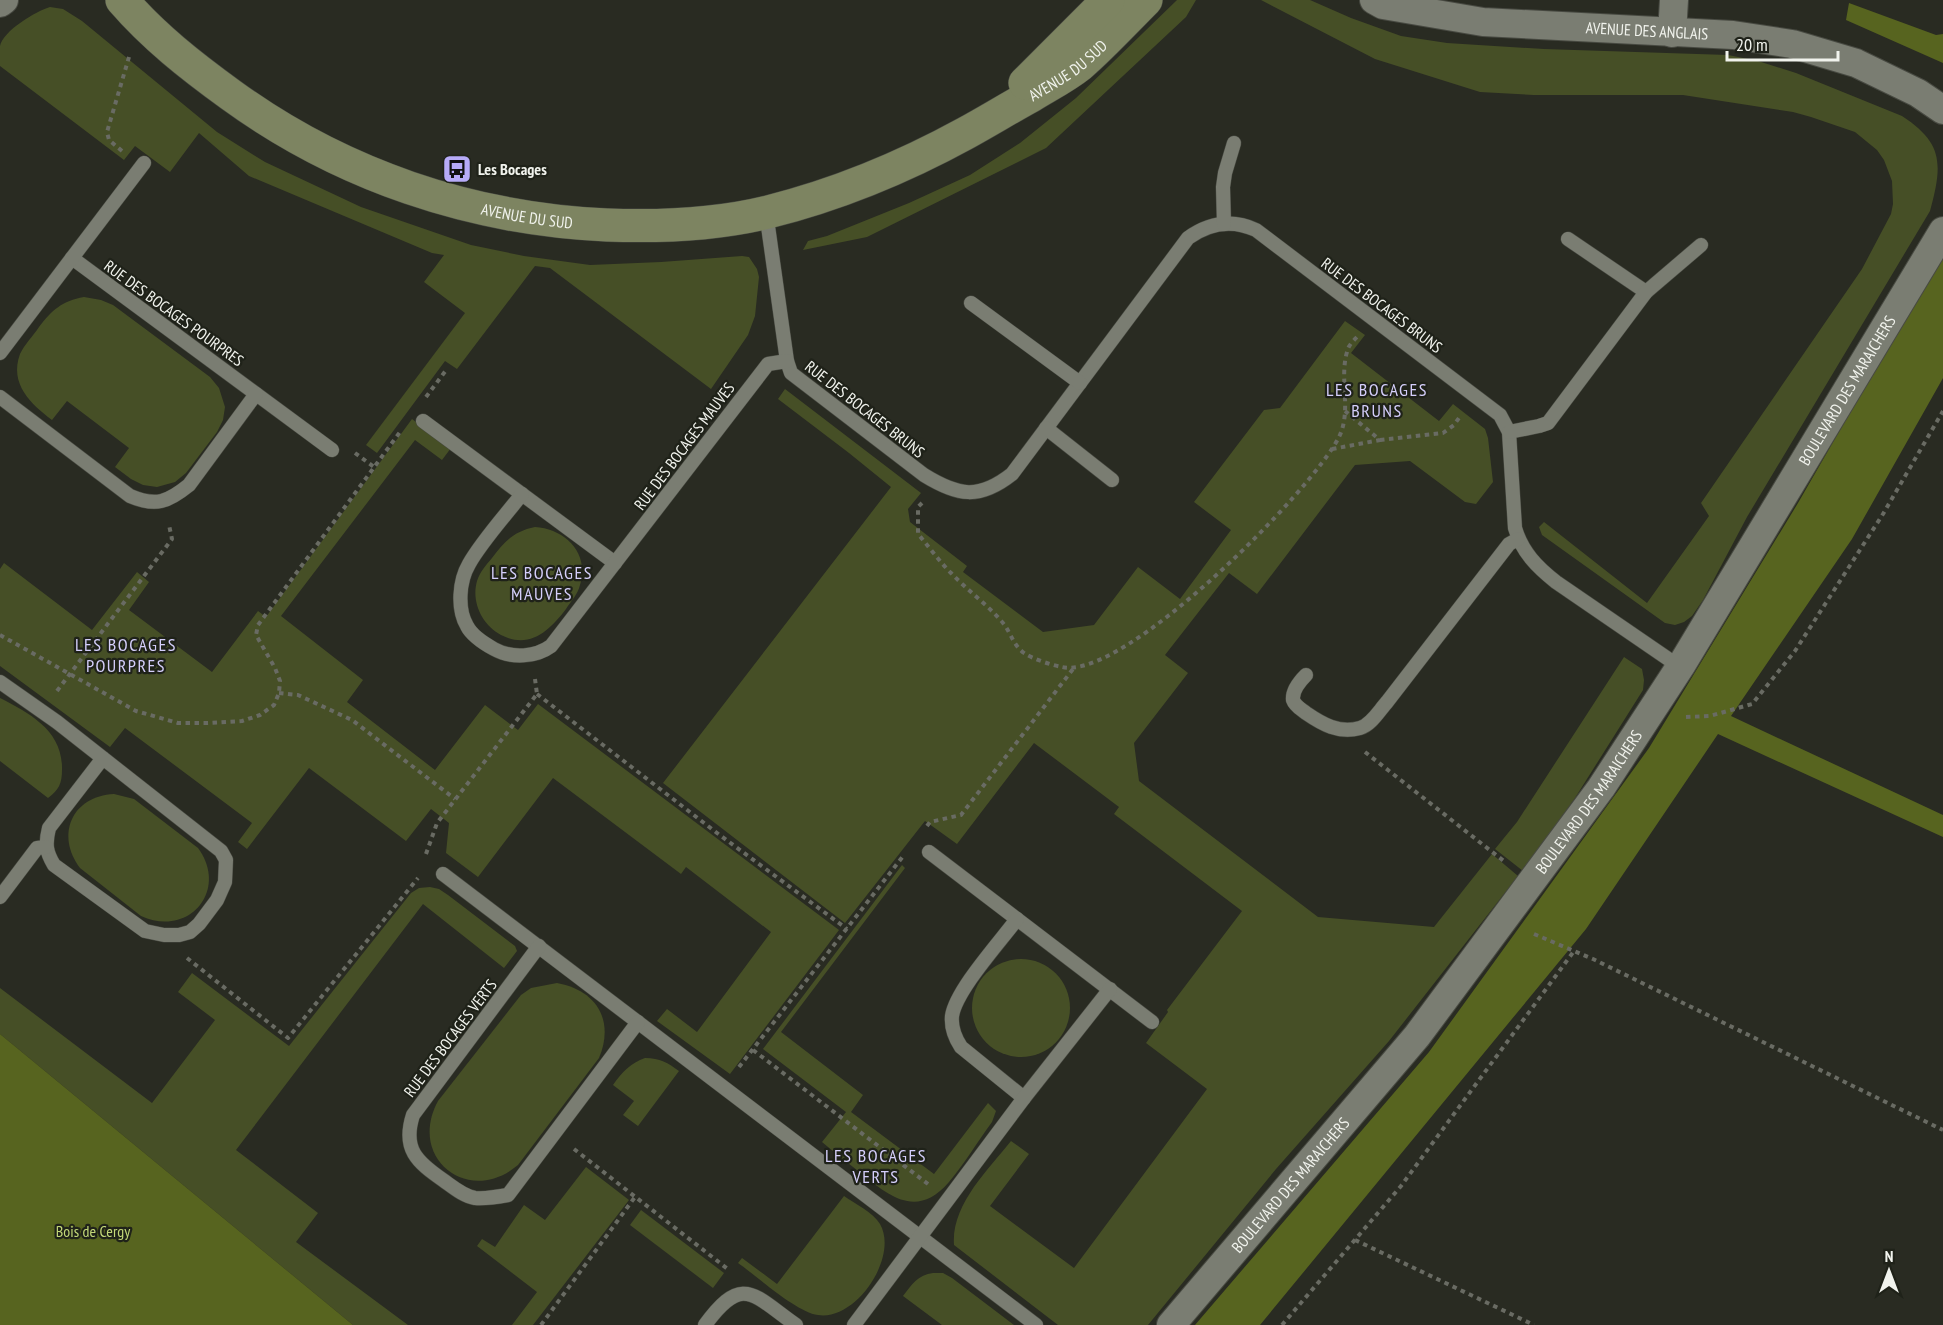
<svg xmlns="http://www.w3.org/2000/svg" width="1943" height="1325" font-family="'PT Sans Narrow',sans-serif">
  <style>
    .green { fill: #464f26 }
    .forest { fill: #57641f }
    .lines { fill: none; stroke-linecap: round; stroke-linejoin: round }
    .lane-casing { stroke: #484a42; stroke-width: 15 }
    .street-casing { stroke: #484a42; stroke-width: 30 }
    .secondary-casing { stroke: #484a42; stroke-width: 34 }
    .path { stroke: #696b63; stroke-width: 4; stroke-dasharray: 4.5 4.5; stroke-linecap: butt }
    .lane { stroke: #7a7d72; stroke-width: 14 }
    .street { stroke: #7a7d72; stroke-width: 28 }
    .secondary { stroke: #7d8461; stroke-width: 33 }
    .labels { text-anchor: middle; stroke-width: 4.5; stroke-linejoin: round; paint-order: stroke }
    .street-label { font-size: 16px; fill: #f1f3ed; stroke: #1f2219 }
    .poi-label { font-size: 16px; font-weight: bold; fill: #f1f3ed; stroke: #1f2219; text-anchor: start }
    .park-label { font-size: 16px; fill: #c3d878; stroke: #1f2219 }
    .neighbourhood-label { font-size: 18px; letter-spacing: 1.5px; fill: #d5cffb; stroke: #1f2219 }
  </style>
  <rect width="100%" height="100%" fill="#292b22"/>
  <g class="green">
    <polygon points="1177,0 1196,0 1186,17 1046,148 867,237 803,250 808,241 827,236 909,203 970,175 1020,143 1076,98"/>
    <path d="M 1261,0 L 1310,0 L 1351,18 L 1401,36 L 1447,43 L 1544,49 L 1728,55 L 1758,61 L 1796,73 L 1902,116 C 1943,143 1943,163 1930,211 L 1747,517 L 1703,600 L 1692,616 L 1684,622 L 1675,625 L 1665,623 L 1542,535 L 1539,527 L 1544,522 L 1647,603 L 1709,516 L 1701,503 L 1862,269 L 1891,214 L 1893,204 L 1892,181 L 1884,160 L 1877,150 L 1855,132 L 1811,117 L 1793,112 L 1683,95 L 1534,95 L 1480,92 L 1375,59 Z"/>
    <path d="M 50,7 L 63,9 L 82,21 L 217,132 L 265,162 L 361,207 L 471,245 L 524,256 L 590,265 L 661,262 L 742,256 L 749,257 L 757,269 L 759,277 L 755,316 L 748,335 L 711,389 L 550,268 L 535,266 L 457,369 L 445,361 L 377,453 L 366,445 L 465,313 L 424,282 L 444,255 L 432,253 L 249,176 L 199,133 L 170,172 L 135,146 L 124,160 L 0,66 C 0,60 0,52 0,46 C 3,31 36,11 50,7 Z"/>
    <path d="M 84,297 L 101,300 L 113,305 L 210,377 L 219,388 L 225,407 L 223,420 L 217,432 L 186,473 L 175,482 L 157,487 L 143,485 L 131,479 L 115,467 L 129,448 L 67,401 L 52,420 C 31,404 9,384 20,354 C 24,345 33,336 39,327 C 52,310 62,301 84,297 Z"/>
    <path d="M 1345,321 L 1365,335 L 1351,353 L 1439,421 L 1453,404 L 1485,429 L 1488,438 L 1493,482 L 1476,504 L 1465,502 L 1410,461 L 1355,465 L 1257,594 L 1229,573 L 1165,655 L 1188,673 L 1134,743 L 1139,781 L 1318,917 L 1434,927 L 1492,854 L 1518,876 L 1389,1041 L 1276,1169 L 1148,1325 L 1058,1325 L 954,1245 C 951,1205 988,1170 1011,1141 L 1029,1154 L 990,1206 L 1074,1268 L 1207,1089 L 1146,1043 L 1168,1012 L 1167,1010 L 1242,911 L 1114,814 L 1119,807 L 1034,743 L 957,844 L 925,821 L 845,923 L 663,783 L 891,487 L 849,453 L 778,399 L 785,389 L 921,493 L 908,509 L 910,522 L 967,566 L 963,572 L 1043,632 L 1094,625 L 1138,567 L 1180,599 L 1231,530 L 1194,502 L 1264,410 L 1280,408 Z"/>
    <polygon points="412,419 451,448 442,460 415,440 281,616 363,680 347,702 435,770 485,705 518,730 538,704 839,930 730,1074 657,1021 667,1009 697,1032 771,932 686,867 681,874 553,778 478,877 446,853 449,823 431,809 406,841 309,768 247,849 238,842 252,823 125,728 110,747 0,666 0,569 4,563 92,630 137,572 149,582 129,610 212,672 258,611 266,617"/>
    <path d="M 535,527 C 565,529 590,553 580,585 C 578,594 571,601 566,609 C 550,630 530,650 501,635 C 482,625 471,602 477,581 C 480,572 486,565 492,558 C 504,542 514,531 535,527 Z"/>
    <polygon points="1624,657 1642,669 1644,680 1643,690 1575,798 1523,871 1495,849 1517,822"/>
    <path d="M 0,698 C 31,714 63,731 62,770 C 62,783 59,790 48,798 L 0,761 Z"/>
    <path d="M 114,794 L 134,799 L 198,848 C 229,890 189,938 141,916 L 80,868 C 55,835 72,796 114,794 Z"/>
    <path d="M 902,865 L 905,868 L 781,1032 L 863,1095 L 851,1112 L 934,1174 L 988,1103 L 996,1111 L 992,1122 C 978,1141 965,1163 949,1182 C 918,1218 891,1198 862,1174 C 849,1164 835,1153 822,1142 L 846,1112 L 763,1049 Z"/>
    <polygon points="430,887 439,889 448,895 515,946 517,951 504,968 423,904 236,1150 318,1213 296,1242 408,1325 353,1325 0,1034 0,988 152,1103 215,1020 178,992 192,973 289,1046 411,893 419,888"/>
    <circle cx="1021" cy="1008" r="49"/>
    <path d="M 557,983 C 596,990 615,1020 599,1058 L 518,1165 C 468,1207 407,1158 438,1101 L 521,995 L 531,988 Z"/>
    <path d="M 645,1058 C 660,1058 668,1063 679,1071 L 638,1126 L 623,1115 L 634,1101 L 613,1085 C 622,1072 631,1063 645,1058 Z"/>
    <polygon points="586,1167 629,1200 533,1325 512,1325 537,1292 477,1246 482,1239 495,1247 524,1205 545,1220"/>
    <path d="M 844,1196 C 855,1204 873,1212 880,1224 C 899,1257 856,1321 818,1315 C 796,1312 758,1277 738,1263 L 742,1258 L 777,1284 Z"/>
    <polygon points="641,1210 724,1273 713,1288 630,1225"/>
    <path d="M 933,1273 L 943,1273 L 952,1278 L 1014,1325 L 942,1325 L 903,1296 C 912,1284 918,1275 933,1273 Z"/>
  </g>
  <g class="forest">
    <polygon points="1849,3 1936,35 1943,34 1943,63 1846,20"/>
    <polygon points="1943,251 1943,378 1852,539 1731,716 1943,815 1943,837 1718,734 1586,929 1260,1325 1195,1325 1429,1052 1649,748 1798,503"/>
    <polygon points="0,1034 353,1325 0,1325"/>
  </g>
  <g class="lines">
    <g class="lane-casing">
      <g id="lane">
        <path d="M 766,212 L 787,361 L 791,373 L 924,475 C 958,496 979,500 1012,474 L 1188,238 C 1209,223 1232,219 1256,230 L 1500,415 L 1509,432 L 1515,528 C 1522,552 1537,567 1556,582 L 1680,667"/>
        <polyline points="1224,224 1223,187 1225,173 1234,143"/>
        <polyline points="1568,239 1646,292"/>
        <polyline points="72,258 332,450"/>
        <polyline points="971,303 1080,383"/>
        <polyline points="0,353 144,163"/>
        <path d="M 0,397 L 130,496 C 156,507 168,502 189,485 L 256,394"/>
        <polyline points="423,421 615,563"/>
        <polyline points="1046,428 1112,480"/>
        <polyline points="1509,432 1539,426 1548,423 1646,292 1701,245"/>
        <path d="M 522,494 C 505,516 482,541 469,564 C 459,581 457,609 467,626 C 472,636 485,644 494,649 C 512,659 536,657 551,646 L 768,364 L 787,361"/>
        <path d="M 1306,675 C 1300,681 1292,691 1293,700 C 1295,706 1301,709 1306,713 C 1322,724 1339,734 1360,728 C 1371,725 1379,711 1387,702 L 1509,544 L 1518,539"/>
        <path d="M 0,682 L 57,722 L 221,851 L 226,860 L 225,882 L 217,900 L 199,924 L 190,932 L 179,935 L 164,935 L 145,931 L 54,865 C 46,852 45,844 49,828 L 103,758"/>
        <polyline points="929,852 1152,1022"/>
        <polyline points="443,874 1036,1325"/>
        <polyline points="0,897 37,848 46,847"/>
        <path d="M 1017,919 C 1000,942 956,990 952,1016 C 951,1027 955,1038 961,1047 L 1024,1098"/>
        <path d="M 539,946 L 413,1115 C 402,1149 417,1162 443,1180 C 453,1187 463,1196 475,1198 C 486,1199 497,1197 508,1195 L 638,1022"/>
        <path d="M 705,1325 C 743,1273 753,1295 796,1325"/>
        <polyline points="854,1325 1024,1098 1110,989"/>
      </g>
    </g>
    <g class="street-casing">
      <g id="street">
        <path id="s1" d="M 1374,0 L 1383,5 L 1483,22 L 1733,35 L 1792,44 L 1856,63 L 1918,93 L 1943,110"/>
        <polyline points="0,3 4,0"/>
        <polyline points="1672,33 1674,0"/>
        <path id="s2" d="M 1171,1325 L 1417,1036 L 1601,788 L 1682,664 L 1943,231"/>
      </g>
    </g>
    <g class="secondary-casing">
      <g id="secondary">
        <path id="s3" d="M 122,0 C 154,37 191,66 231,95 C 341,175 471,219 607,225 C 661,227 715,225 768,212 C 836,195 904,167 966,133 C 988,121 1009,108 1031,96 C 1047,86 1065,77 1080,65 C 1103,45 1124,22 1146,0"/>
        <polyline points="1025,83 1108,0"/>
      </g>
    </g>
    <g class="path">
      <polyline points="122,151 109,140 107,132 129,57"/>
      <polyline points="426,397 447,369"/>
      <polyline points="1380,440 1443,433 1454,425 1461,415"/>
      <polyline points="1332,449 1380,440 1345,411"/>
      <polyline points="355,453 374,467"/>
      <path d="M 922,503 L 918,507 L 918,534 C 929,547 939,561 951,573 C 967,590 988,605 1003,623 C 1011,633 1013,645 1024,653 C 1033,659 1051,665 1062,667 C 1124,681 1312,491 1339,437 C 1352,411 1339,379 1347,352 C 1348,346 1353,341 1357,337"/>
      <polyline points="0,635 136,711 178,723 208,723 242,721 260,715 274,705 279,693 280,681 275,668 256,635 258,625 400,432"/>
      <polyline points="57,691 172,539 169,525"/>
      <polyline points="279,693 298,695 352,720 455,799"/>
      <polyline points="537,694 717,833 847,929"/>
      <polyline points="1686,717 1710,716 1752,704 1795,651 1883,514 1943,411"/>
      <polyline points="1365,752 1505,862"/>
      <polyline points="927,826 930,822 961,815 1073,669"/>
      <polyline points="426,854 437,823 537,694 535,679"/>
      <polyline points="1534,934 1593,959 1943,1130"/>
      <polyline points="187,958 288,1038 418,878"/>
      <polyline points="753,1050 928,1184"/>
      <polyline points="739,1067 904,855"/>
      <polyline points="574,1149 729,1270"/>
      <polyline points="1355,1240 1534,1325"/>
      <polyline points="541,1325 635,1197"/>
      <polyline points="1282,1325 1401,1186 1574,951"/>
    </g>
    <use href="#lane" class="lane"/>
    <use href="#street" class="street"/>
    <use href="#secondary" class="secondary"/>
  </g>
  <defs>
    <g id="bus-square" transform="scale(1.5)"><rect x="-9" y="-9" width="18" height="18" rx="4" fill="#b7abf8" stroke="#1f2219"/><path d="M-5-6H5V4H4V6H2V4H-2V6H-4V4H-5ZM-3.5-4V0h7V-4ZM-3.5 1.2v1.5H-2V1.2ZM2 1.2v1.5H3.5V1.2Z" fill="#111"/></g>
  </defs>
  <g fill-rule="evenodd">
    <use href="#bus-square" x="457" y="169"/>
  </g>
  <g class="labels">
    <g class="street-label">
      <text dy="6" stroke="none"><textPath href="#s1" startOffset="276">AVENUE DES ANGLAIS</textPath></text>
      <text dy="6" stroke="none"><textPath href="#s3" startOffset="1044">AVENUE DU SUD</textPath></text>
      <text dy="6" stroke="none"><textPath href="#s3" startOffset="468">AVENUE DU SUD</textPath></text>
      <text transform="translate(1382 305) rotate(37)" y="6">RUE DES BOCAGES BRUNS</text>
      <text transform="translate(174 313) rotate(36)" y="6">RUE DES BOCAGES POURPRES</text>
      <text dy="6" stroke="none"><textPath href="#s2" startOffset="1156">BOULEVARD DES MARAICHERS</textPath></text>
      <text transform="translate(865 409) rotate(38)" y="6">RUE DES BOCAGES BRUNS</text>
      <text transform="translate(684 446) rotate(-53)" y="6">RUE DES BOCAGES MAUVES</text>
      <text dy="6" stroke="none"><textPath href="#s2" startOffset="670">BOULEVARD DES MARAICHERS</textPath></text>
      <text transform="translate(450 1038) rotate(-53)" y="6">RUE DES BOCAGES VERTS</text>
      <text dy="6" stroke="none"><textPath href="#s2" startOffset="184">BOULEVARD DES MARAICHERS</textPath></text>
    </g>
    <g class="poi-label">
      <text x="478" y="175">Les Bocages</text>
    </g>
    <g class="park-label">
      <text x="93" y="1237">Bois de Cergy</text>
    </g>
    <g class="neighbourhood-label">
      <text x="1377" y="396">LES BOCAGES<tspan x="1377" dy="21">BRUNS</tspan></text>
      <text x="542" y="579">LES BOCAGES<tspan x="542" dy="21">MAUVES</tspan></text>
      <text x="126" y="651">LES BOCAGES<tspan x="126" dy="21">POURPRES</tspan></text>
      <text x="876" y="1162">LES BOCAGES<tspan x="876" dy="21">VERTS</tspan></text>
    </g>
  </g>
  <g transform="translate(1889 1271)" stroke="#1f2219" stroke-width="4.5" paint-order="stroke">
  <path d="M0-4.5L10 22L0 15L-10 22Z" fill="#f1f3ed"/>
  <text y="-9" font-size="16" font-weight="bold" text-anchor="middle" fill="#f1f3ed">N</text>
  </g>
  <path d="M1727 51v9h111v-9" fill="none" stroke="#f1f3ed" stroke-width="3"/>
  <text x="1736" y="51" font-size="18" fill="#f1f3ed" stroke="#1f2219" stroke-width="4.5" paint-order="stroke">20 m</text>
</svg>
